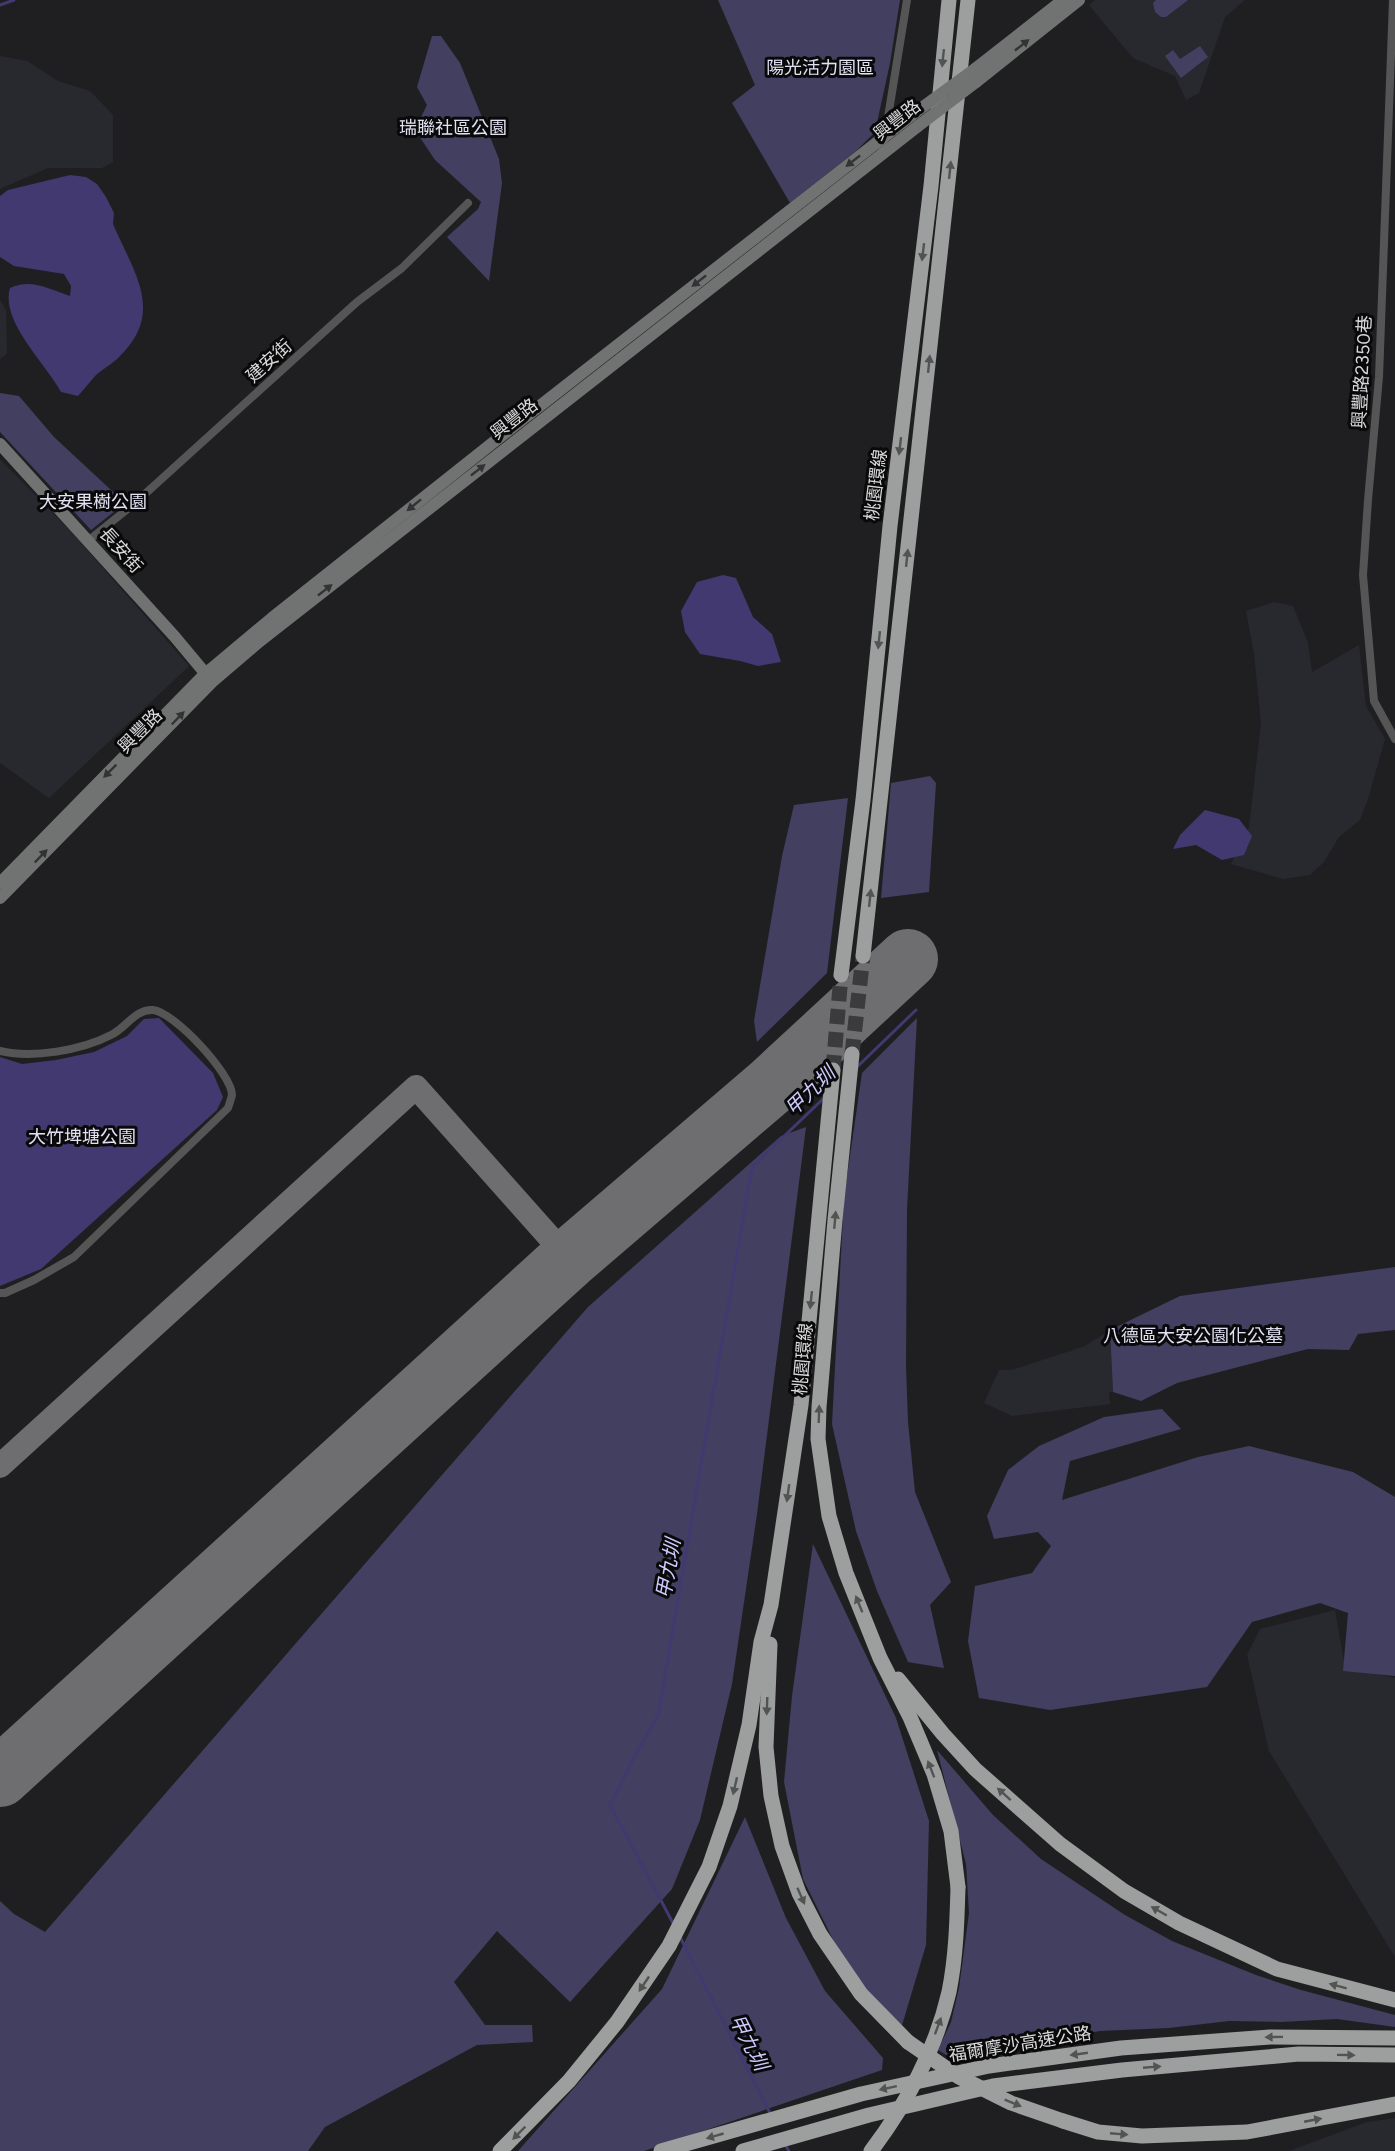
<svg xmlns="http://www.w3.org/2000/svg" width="1395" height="2151" font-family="Figtree,'Noto Sans TC',sans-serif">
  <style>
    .built { fill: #28282f }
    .green { fill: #423f60 }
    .water { fill: #41396f }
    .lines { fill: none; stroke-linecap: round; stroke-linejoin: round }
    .stream { stroke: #41396f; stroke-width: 3 }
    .taxiway { stroke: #6e6e70; stroke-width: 24 }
    .runway { stroke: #6e6e70; stroke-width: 60 }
    .highway-tunnel { stroke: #3b3b3e; stroke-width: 15; stroke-dasharray: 15 8; stroke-linecap: butt }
    .street { stroke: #545554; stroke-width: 8 }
    .secondary { stroke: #717372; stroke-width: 12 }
    .highway { stroke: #9c9f9d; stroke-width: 15 }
    .secondary-bridge { stroke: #717372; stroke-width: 12 }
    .highway-bridge { stroke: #9c9f9d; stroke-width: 15 }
    .oneway { fill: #333334 }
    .oneway2 { fill: #525454 }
    .labels { text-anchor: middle; stroke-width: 6; stroke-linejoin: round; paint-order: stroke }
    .park-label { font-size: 18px; fill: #e2e1f3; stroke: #09090a }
    .street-label { font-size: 18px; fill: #d9d9db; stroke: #09090a }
    .water-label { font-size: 20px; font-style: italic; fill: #ccc9fd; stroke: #09090a }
  </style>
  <rect width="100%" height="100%" fill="#1f1f22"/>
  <g class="built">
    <polygon points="1095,0 1245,0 1225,17 1199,93 1186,100 1175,76 1133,58 1089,5"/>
    <polygon points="0,56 27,61 58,81 90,91 113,115 113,162 102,168 48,168 0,189"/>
    <polygon points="0,300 6,310 7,354 0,359"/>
    <polygon points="0,459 72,533 189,666 49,798 0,763"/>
    <polygon points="1274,602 1293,606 1308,643 1312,672 1359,645 1366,706 1385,739 1368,799 1360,820 1339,837 1324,862 1310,875 1283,879 1231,864 1249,827 1261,723 1254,653 1246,611"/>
    <polygon points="1110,1330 1113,1392 1109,1392 1110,1404 1012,1416 984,1403 999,1370 1012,1370 1085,1346"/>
    <polygon points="1335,1610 1345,1667 1395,1678 1395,1957 1269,1751 1247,1655 1260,1629"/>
    <polygon points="1395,2118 1395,2151 1289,2151 1367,2122"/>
  </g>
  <g class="green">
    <polygon points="718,0 900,0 890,63 875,132 856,151 790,203 732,103 755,85"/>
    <polygon points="1156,0 1188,0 1166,17 1161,17 1155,12 1153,3"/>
    <polygon points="432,36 441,36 460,63 499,159 502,183 489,281 447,237 478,209 481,202 435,160 419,136 421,117 427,105 417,87"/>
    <polygon points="1200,46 1208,57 1181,78 1165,56 1173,50 1180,59"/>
    <polygon points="0,393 19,396 54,437 125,503 91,530 0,432"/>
    <polygon points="930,776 936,783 929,892 881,898 891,783"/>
    <polygon points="848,798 827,973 757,1042 754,1021 782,856 794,805"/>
    <polygon points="917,1018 907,1210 906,1366 908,1422 915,1492 951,1582 930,1605 944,1668 908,1662 877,1591 856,1531 832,1424 844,1197 862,1073"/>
    <polygon points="806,1127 757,1514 732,1684 700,1820 672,1889 570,2002 497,1931 454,1982 485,2025 532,2025 533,2042 477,2045 325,2127 308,2151 0,2151 0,1901 14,1914 45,1932 588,1307 781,1136"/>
    <polygon points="1395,1267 1395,1330 1358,1334 1349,1350 1308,1349 1177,1383 1141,1401 1113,1392 1110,1330 1180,1296"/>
    <polygon points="1162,1409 1181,1429 1070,1461 1062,1500 1198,1457 1249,1446 1353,1472 1395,1497 1395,1676 1343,1671 1348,1613 1320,1603 1252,1622 1207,1687 1050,1710 979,1698 968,1641 975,1586 1032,1573 1051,1546 1038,1532 994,1539 987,1516 1008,1470 1039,1446 1104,1417"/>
    <polygon points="813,1544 896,1718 929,1821 926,1945 900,2032 858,1990 803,1879 784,1782 792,1696"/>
    <polygon points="937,1750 993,1815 1041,1859 1125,1915 1172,1941 1256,1975 1301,1990 1395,2015 1395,2027 1337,2019 1281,2022 1229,2021 1169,2028 1100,2031 948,2056 938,2050 951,2022 959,1988 969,1913 966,1864"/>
    <polygon points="745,1817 786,1918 825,1991 883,2058 882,2070 644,2151 518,2151 662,1989"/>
  </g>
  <g class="water">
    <path d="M 70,175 L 86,177 L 97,184 L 106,197 L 114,213 L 113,224 C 134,273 166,313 118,358 C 112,364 103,369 96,375 C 90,382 84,389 78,396 L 61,392 C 46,364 0,321 10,288 C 31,278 49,289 70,296 L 71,286 L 64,274 L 14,266 L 0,257 L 0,196 L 8,190 Z"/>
    <polygon points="723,575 736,578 753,617 772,634 781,662 758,666 740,661 700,654 685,632 681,611 697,582"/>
    <polygon points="1205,810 1239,819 1252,836 1244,855 1222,860 1196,845 1173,849 1180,835"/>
    <polygon points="159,1018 213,1073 223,1097 217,1110 41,1269 0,1286 0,1057 22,1064 56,1060 94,1052 127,1036 144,1019"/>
  </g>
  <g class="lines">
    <g class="stream">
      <polyline points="0,5 14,0"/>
      <polyline points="857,1067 916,1010"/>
      <polyline points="674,1925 610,1805 634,1757 658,1716 752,1167 824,1098"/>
      <polyline points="680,1937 771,2115"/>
      <polyline points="784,2143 789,2151"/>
    </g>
    <polyline class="taxiway" points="0,1466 416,1087 569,1259"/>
    <polyline class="runway" points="0,1777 569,1259 772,1085 908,959"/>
    <g class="highway-tunnel">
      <polyline points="852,1054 863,956"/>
      <polyline points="833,1070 841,975"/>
    </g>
    <g class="street">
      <polyline points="1393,0 1379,377 1368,500 1363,575 1374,701 1395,739"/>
      <polyline points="882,154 907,0"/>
      <polyline points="89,540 135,503 357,302 402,268 468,203"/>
      <path d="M 0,1051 C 32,1059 82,1050 111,1035 C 126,1028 135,1009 153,1010 C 174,1012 232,1074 232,1095 C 231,1099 229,1105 228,1108 L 74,1257 L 34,1280 L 5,1293 L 0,1293"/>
    </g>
    <g class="secondary">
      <polyline points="975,69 1063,0"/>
      <polyline points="976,82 1079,0"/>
      <polyline points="0,444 175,637 210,679"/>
      <polyline points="0,883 205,674 272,618 509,430 916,112"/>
      <polyline points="0,898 212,682 260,641 918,126"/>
    </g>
    <g class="highway">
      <polyline points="863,956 968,0"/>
      <polyline points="841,975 863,800 890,526 931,186 949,0"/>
      <polyline points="852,1054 835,1220 819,1407 818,1439 829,1516 846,1573 880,1658 910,1717 934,1774 951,1831 958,1887"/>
      <polyline points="770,1644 766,1747 771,1796 782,1846 799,1893 820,1934 861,1994 908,2042"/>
      <polyline points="898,1679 943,1734 975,1769 1060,1844 1124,1891 1179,1923 1277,1969 1395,2000"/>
      <polyline points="1063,2121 1098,2132 1142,2136 1247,2132 1395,2104"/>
      <polyline points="500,2151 569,2081 617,2022 669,1946 709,1867 730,1806 749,1725 761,1642 771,1605 801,1405 833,1070"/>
      <polyline points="661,2151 861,2094 989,2066 1121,2048 1270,2037 1395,2038"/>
      <polyline points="743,2151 869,2115 993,2086 1122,2070 1299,2054 1395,2055"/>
    </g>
    <g class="secondary-bridge">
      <polyline points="916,112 975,69"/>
      <polyline points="918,126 976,82"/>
    </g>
    <g class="highway-bridge">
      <polyline points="908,2042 959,2077 1011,2103 1063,2121"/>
      <path d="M 871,2151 C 906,2105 936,2049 949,1992 C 956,1957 957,1922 958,1887"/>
    </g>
  </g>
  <defs><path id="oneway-solid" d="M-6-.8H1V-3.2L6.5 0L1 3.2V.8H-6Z" transform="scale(1.5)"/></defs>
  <g class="oneway">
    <use href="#oneway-solid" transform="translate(1022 45) rotate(-38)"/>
    <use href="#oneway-solid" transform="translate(853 161) rotate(142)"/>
    <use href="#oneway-solid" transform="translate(699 281) rotate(142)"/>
    <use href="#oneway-solid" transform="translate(478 470) rotate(-38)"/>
    <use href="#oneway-solid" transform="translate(414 505) rotate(141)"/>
    <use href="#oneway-solid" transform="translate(325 590) rotate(-38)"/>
    <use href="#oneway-solid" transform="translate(178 718) rotate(-46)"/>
    <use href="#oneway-solid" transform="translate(110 771) rotate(135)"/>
    <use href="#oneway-solid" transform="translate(41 856) rotate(-46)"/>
  </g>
  <g class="oneway2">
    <use href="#oneway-solid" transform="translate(943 58) rotate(96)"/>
    <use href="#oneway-solid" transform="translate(950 170) rotate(-84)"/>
    <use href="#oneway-solid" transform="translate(923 252) rotate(97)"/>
    <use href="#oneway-solid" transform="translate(929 364) rotate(-84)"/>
    <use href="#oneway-solid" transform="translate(900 446) rotate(97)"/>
    <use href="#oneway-solid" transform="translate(907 558) rotate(-84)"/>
    <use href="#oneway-solid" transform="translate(879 640) rotate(96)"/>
    <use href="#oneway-solid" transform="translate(870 898) rotate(-84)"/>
    <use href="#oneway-solid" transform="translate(835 1220) rotate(-85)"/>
    <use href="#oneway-solid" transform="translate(811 1300) rotate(96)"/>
    <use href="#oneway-solid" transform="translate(819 1414) rotate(-88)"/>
    <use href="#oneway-solid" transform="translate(788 1493) rotate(98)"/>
    <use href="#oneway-solid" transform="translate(859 1604) rotate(-112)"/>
    <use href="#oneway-solid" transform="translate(767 1706) rotate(92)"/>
    <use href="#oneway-solid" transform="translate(931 1769) rotate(-111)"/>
    <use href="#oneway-solid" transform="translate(735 1786) rotate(103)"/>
    <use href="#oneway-solid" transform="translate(1004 1794) rotate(-138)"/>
    <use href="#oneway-solid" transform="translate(801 1896) rotate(66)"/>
    <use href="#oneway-solid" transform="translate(1159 1911) rotate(-150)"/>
    <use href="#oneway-solid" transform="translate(644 1984) rotate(124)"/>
    <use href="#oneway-solid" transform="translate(1338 1986) rotate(-165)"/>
    <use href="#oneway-solid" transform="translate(938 2026) rotate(-70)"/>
    <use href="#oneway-solid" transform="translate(1274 2037) rotate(179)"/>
    <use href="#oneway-solid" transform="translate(1079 2054) rotate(172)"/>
    <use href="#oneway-solid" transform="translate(1346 2055) rotate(1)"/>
    <use href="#oneway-solid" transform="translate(1152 2067) rotate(-5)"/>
    <use href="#oneway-solid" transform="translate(888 2088) rotate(168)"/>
    <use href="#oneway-solid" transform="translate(1013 2103) rotate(22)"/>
    <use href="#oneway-solid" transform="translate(1313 2120) rotate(-11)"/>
    <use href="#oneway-solid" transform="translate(519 2133) rotate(135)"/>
    <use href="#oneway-solid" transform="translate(1119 2134) rotate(5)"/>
    <use href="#oneway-solid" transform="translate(715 2136) rotate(164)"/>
  </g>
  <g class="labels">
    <g class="park-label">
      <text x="820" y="74">陽光活力園區</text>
      <text x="453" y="134">瑞聯社區公園</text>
      <text x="93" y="508">大安果樹公園</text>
      <text x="82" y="1143">大竹埤塘公園</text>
      <text x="1193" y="1342">八德區大安公園化公墓</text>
    </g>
    <g class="street-label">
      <text transform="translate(897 120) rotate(-38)" y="6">興豐路</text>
      <text transform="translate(269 361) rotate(-42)" y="6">建安街</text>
      <text transform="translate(1362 372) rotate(-87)" y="6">興豐路2350巷</text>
      <text transform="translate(514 419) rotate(-38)" y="6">興豐路</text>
      <text transform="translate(876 485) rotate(-83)" y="6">桃園環線</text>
      <text transform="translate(121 550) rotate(48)" y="6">長安街</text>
      <text transform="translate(140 731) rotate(-45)" y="6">興豐路</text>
      <text transform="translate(803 1359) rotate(-85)" y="6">桃園環線</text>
      <text transform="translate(1020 2044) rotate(-9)" y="6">福爾摩沙高速公路</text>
    </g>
    <g class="water-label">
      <text transform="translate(810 1091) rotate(-44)" y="7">甲九圳</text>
      <text transform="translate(668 1569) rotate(-80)" y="7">甲九圳</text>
      <text transform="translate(749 2042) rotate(63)" y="7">甲九圳</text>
    </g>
  </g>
</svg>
